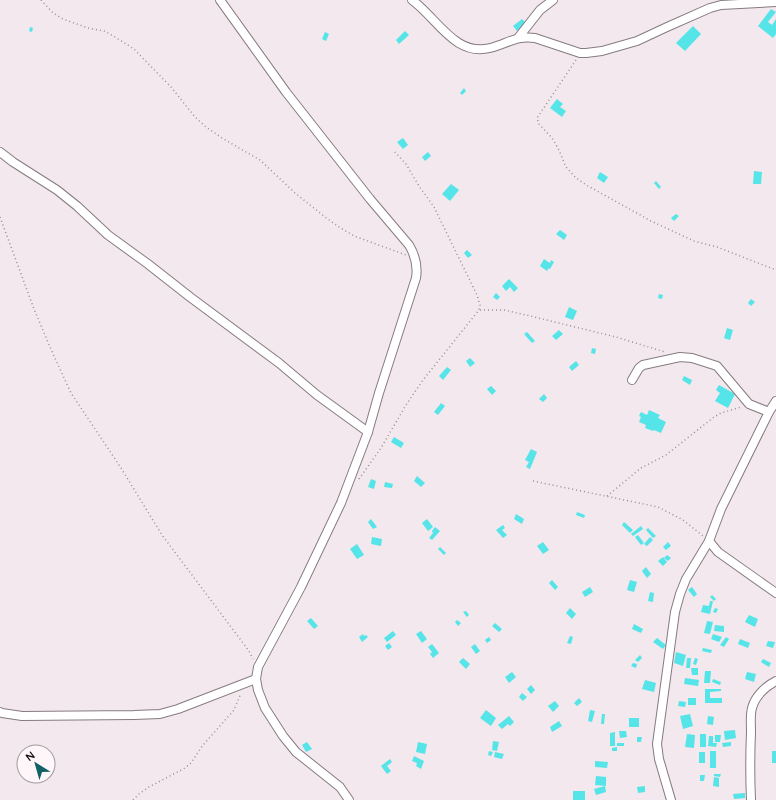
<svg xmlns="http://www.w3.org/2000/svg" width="776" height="800" font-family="Quicksand,sans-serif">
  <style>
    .building { fill: #55e4e8 }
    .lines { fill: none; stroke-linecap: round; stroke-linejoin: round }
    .minor-casing { stroke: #857b80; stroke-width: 10 }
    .path { stroke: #978f93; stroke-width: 1.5; stroke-dasharray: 1 3; stroke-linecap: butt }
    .minor { stroke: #fff; stroke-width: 8 }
  </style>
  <rect width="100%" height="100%" fill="#f3e8ed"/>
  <g class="building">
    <polygon points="771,9 776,12 768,22 772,25 776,19 776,34 773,38 758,26"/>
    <polygon points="522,19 526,23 517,31 513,26"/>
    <polygon points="693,26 701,34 685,51 676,43"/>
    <polygon points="30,27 33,28 32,32 29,31"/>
    <polygon points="405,31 409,35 399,44 396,40"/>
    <polygon points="325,32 329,34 326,41 322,39"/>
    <polygon points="464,88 466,91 462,95 460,93"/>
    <polygon points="557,99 563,104 560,107 566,111 562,117 550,108"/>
    <polygon points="403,138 408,145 403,149 397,142"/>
    <polygon points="428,152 431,156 425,161 422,157"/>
    <polygon points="754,171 762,172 761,184 753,184"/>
    <polygon points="600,172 608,177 604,183 597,178"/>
    <polygon points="656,181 661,187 659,189 654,183"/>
    <polygon points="451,184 459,190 450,201 442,194"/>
    <polygon points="676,214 679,216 674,221 671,218"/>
    <polygon points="560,230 567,235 564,240 556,234"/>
    <polygon points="467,250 472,255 468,258 464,253"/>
    <polygon points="544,259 550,263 551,260 554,262 550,269 549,268 547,271 540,266"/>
    <polygon points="509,279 518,288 514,292 510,287 506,291 502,286"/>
    <polygon points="496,293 500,297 497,300 493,297"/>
    <polygon points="659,294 663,295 662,299 658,298"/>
    <polygon points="751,299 755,302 751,306 748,303"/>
    <polygon points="569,307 577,311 573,320 565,317"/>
    <polygon points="727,328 733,330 730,340 724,338"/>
    <polygon points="559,330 563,334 556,340 552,336"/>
    <polygon points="527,332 535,341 532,343 524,334"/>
    <polygon points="592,348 596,349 595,354 591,353"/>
    <polygon points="470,358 475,363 470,367 466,361"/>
    <polygon points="576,361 579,365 572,371 569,367"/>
    <polygon points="447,367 451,370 443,380 439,376"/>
    <polygon points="684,376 692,380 690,385 682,380"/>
    <polygon points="719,385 735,394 728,408 715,401 720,393 716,390"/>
    <polygon points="491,386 496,391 492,395 487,389"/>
    <polygon points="544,394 547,398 543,402 539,399"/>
    <polygon points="441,403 445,406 438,415 434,412"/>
    <polygon points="649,410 660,415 658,418 666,422 661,433 654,430 653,431 645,428 646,425 639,422 641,417 639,416 641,412 647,415"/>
    <polygon points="394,437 404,443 401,448 391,442"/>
    <polygon points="531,449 537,452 530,469 526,467 529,462 525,460"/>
    <polygon points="417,476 425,483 421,487 414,481"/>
    <polygon points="371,479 376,481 374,489 368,487"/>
    <polygon points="385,482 393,484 392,488 384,487"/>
    <polygon points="577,512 585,515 584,518 576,515"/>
    <polygon points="516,514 524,519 522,524 514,519"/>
    <polygon points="371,519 377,527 373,529 368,522"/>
    <polygon points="427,519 433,527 428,531 422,523"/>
    <polygon points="624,522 633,530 630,533 622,525"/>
    <polygon points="503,525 505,528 502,530 507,535 503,538 496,530"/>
    <polygon points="641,526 643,529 633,536 631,534"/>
    <polygon points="435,527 440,531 432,540 429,538 433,533 432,531"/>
    <polygon points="648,528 656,536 653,538 646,530"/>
    <polygon points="638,535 644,543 641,545 635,537"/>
    <polygon points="372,537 382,539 381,546 371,544"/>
    <polygon points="650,537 653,540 647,546 644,544"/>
    <polygon points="543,542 549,550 543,554 537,546"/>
    <polygon points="668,542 671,546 666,550 663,547"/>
    <polygon points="357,544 364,555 357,559 350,549"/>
    <polygon points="440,547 446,553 444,555 438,549"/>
    <polygon points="667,555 671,558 668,561 664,558"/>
    <polygon points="663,557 667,562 663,566 658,561"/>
    <polygon points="646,567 651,574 647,578 642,571"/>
    <polygon points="552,580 558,587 555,590 549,583"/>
    <polygon points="630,580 637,582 634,592 627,590"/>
    <polygon points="590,587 593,592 585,597 582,592"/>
    <polygon points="692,587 697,594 694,597 688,590"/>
    <polygon points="650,592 654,593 653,602 648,601"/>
    <polygon points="712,595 716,599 714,601 710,597"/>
    <polygon points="710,601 713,601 710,614 701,612 703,605 709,606"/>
    <polygon points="570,608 576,614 572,619 566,613"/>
    <polygon points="715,608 718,609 716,613 713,612"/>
    <polygon points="466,611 469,615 467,617 463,612"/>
    <polygon points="749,615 758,619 755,627 745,622"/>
    <polygon points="311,618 318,626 314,629 307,621"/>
    <polygon points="457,620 461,623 458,626 455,622"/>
    <polygon points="707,621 713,622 710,634 704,633"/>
    <polygon points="495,623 502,629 499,632 492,626"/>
    <polygon points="634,624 643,629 641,633 632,629"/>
    <polygon points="715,625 724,626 724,632 714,631"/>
    <polygon points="393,631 396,635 387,642 384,638"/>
    <polygon points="421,631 427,639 422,643 416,634"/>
    <polygon points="363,634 364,636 366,635 368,637 362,642 359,637"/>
    <polygon points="713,634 722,637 719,642 711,639"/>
    <polygon points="570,636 573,637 571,644 567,643"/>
    <polygon points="489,637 491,640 487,643 485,640"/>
    <polygon points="726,637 729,639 724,647 720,645"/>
    <polygon points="657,638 666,645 663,649 653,642"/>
    <polygon points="740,639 750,643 748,648 738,644"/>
    <polygon points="768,641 775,642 773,648 766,646"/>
    <polygon points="389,643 392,647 388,650 385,646"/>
    <polygon points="432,644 439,653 433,658 430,654 432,652 428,647"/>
    <polygon points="475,644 480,651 476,654 471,647"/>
    <polygon points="703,648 712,650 711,653 702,651"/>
    <polygon points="676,652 686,655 683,666 674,663"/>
    <polygon points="640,655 642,658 638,662 635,660"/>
    <polygon points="463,658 470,664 466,669 459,662"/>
    <polygon points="687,658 691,658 690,668 686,668"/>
    <polygon points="695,658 698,659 696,665 693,664"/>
    <polygon points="763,659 771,663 769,667 761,662"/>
    <polygon points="633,663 637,664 636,668 631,666"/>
    <polygon points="691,668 698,668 698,675 692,675"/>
    <polygon points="705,671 711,671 710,683 704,683"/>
    <polygon points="512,672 516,677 509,683 505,677"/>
    <polygon points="747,672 756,674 754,682 745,679"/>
    <polygon points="685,678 699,680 698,686 684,684"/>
    <polygon points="713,679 721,682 720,685 712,682"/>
    <polygon points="645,680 656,683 654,692 642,689"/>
    <polygon points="531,685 535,690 531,694 527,689"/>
    <polygon points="705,689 721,689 721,691 710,692 710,698 722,698 722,703 705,703"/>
    <polygon points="522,693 527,697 523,701 519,697"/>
    <polygon points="579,698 582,702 577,706 574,703"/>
    <rect x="688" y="698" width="8" height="7"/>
    <polygon points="555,701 559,706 553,712 548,706"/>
    <polygon points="679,701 686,702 685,707 678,706"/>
    <polygon points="486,710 496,718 491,726 480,718"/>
    <polygon points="590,710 595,711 592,722 588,721"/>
    <polygon points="602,714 605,714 604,724 601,724"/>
    <polygon points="690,714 693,726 683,729 680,716"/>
    <polygon points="509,716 514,722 510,726 508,724 502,729 498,725"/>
    <polygon points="708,716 714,717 713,725 707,724"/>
    <rect x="629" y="718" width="10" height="9"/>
    <polygon points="559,721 562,726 552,732 550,727"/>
    <polygon points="735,730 736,738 725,740 724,731"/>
    <polygon points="619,731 626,731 627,737 620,738"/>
    <polygon points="615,732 615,746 610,746 610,733"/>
    <polygon points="687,734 695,735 694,748 685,747"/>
    <rect x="700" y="734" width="6" height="13"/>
    <polygon points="715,735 721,735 720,742 715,742"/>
    <polygon points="709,736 713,736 713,743 717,743 716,747 708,746"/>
    <polygon points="637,737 642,737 641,742 637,742"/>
    <polygon points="493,741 499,742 497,751 492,750"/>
    <polygon points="307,742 312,749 306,752 302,745"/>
    <polygon points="418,742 427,744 425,754 416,752"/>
    <polygon points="731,742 731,746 723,747 722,743"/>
    <rect x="617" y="743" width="7" height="3"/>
    <polygon points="617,747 617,751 612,751 612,748"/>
    <polygon points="489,751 493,752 491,756 488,755"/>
    <rect x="710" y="751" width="6" height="17"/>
    <rect x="772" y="751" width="4" height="12"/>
    <polygon points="495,752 504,754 502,759 494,757"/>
    <rect x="699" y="752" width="6" height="11"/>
    <polygon points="414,756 424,761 421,769 416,766 417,763 412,761"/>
    <polygon points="390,759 392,762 387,766 391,771 387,774 381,766"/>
    <polygon points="595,761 608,762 607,768 595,767"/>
    <polygon points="714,774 721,774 720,777 714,776"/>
    <polygon points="700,775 705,775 704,781 700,781"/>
    <polygon points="596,776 606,777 606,786 595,785"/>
    <polygon points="714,777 719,778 719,787 713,786"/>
    <polygon points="605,786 606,792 596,795 594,789"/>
    <polygon points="645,786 645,792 638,793 637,787"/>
    <rect x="573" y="791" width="12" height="9"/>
    <polygon points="745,793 745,798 734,799 733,794"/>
  </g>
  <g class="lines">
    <g class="minor-casing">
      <g id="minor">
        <path d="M 220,0 L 286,92 L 370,199 L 409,245 C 415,255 418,266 416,278 L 379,393 L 368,432 L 341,503 L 301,587 L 258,667 L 256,679 L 258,690 L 265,708 L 283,736 L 296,752 L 340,787 L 349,800"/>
        <path d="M 412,0 C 437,18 455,57 490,48 C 507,44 516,35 535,38 L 580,53 L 586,53 L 602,51 L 637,41 L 667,27 L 710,8 L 721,5 L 776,2"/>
        <polyline points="518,38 540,10 553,0"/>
        <polyline points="0,152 13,162 57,190 77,206 108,235 148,264 190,297 279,363 317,395 368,432"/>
        <polyline points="632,380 639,368 643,365 680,357 692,358 717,366 749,404 769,412"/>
        <polyline points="776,401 769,412 721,509 709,541 718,552 776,593"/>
        <polyline points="0,712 2,713 22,716 134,715 160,714 178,709 256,679"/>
        <polyline points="671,800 659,759 657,744 675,612 680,594 686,579 709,541"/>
        <path d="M 751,800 C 750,777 750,755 751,732 C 751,724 750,715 752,708 C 755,696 766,686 776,681"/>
      </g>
    </g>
    <g class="path">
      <polyline points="41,0 53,13 63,19 88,28 104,31 110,34 134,49 171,87 195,117 206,127 222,138 260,160 295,193 325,217 339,227 354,236 406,255"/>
      <polyline points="576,60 537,118 539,124 552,138 558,148 566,167 576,178 588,186 651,221 694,241 717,247 776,270"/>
      <polyline points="0,217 34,309 53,354 71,393 121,468 162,535 249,651 253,659"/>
      <polyline points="480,310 504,310 526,315 616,337 665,352"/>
      <polyline points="359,479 381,448 406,405 423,380 479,310 480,305 477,295 434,207 419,186 406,164 393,150"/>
      <polyline points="533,481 658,507 683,520 703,536"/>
      <polyline points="607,496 641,468 666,455 714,417 721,413 741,407"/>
      <polyline points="133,800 139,794 149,787 185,768 191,763 203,745 234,710 241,693"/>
    </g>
    <use href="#minor" class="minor"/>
  </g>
  <g transform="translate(36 764) rotate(323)"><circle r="19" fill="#fff6fa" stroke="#a19a9d"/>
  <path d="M0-3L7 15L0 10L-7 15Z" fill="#116264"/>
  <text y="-6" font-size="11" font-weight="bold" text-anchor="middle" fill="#141012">N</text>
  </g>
</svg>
